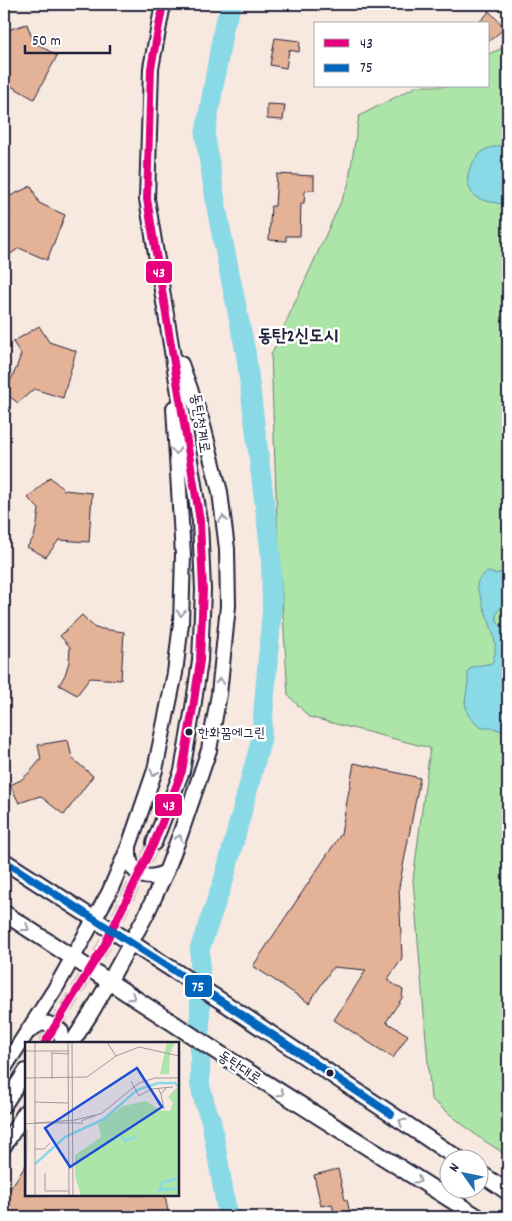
<svg xmlns="http://www.w3.org/2000/svg" width="512" height="1221" font-family="Dekko,'Poor Story',sans-serif">
  <style>
    .green { fill: #ade4a8; stroke: #688372 }
    .water { fill: #8ad9e6; stroke: #6090a2 }
    .lines { fill: none; stroke-linecap: round; stroke-linejoin: round }
    .river { stroke: #8ad9e6; stroke-width: 20 }
    .building { fill: #e4b296; stroke: #22223b }
    .tertiary-tunnel { stroke: #ccc0bf; stroke-width: 14; stroke-dasharray: 14 7; stroke-linecap: butt }
    .tertiary-casing { stroke: #22223b; stroke-width: 18 }
    .secondary-casing { stroke: #22223b; stroke-width: 19 }
    .tertiary { stroke: #fff; stroke-width: 14 }
    .secondary { stroke: #fff; stroke-width: 15 }
    .bus-1-casing { stroke: #fff; stroke-width: 11 }
    .bus-2-casing { stroke: #fff; stroke-width: 11 }
    .bus-1 { stroke: #e5007d; stroke-width: 8 }
    .bus-2 { stroke: #0065bd; stroke-width: 8 }
    .oneway { stroke: #9c9ca7 }
    .bus-dot { fill: #22223b; stroke: #fff; stroke-width: 2 }
    .labels { text-anchor: middle; stroke-width: 5; stroke-linejoin: round; paint-order: stroke }
    .bus-label { font-size: 14px; fill: #22223b; stroke: #fff; text-anchor: start }
    .street-label { font-size: 15px; fill: #22223b; stroke: #fff }
    .quarter-label { font-size: 18px; font-weight: bold; fill: #22223b; stroke: #fff }
    .inset-river { fill: none; stroke: #8ad9e6; stroke-width: 2.5 }
    .inset-road { fill: none; stroke: #a2999e; stroke-width: 1 }
    .view { fill: #1d4ed8; fill-opacity: 0.15; stroke: #1d4ed8; stroke-width: 2.5 }
    .inset-edge { fill: none; stroke: #22223b; stroke-width: 2.5 }
    .line-badge { stroke: #fff; stroke-width: 2 }
    .badge-label { font-size: 14px; text-anchor: middle; font-weight: bold; fill: #fff }
  </style>
  <rect width="100%" height="100%" fill="#f7e8e0"/>
  <filter id="ink" filterUnits="userSpaceOnUse"><feTurbulence type="fractalNoise" baseFrequency=".02" numOctaves="2"/><feDisplacementMap in="SourceGraphic" scale="10" xChannelSelector="R" yChannelSelector="G"/><feConvolveMatrix kernelMatrix="1 2 1 2 8 2 1 2 1" color-interpolation-filters="sRGB"/></filter>
  <g filter="url(#ink)">
    <polygon class="green" points="508,46 508,1156 477,1136 431,1099 413,880 430,748 309,717 288,695 277,520 271,355 348,186 359,116 417,86 488,86 488,54"/>
    <g class="water">
      <path d="M 508,133 L 508,206 C 499,202 487,203 478,198 C 473,196 471,191 469,187 C 464,173 474,157 485,150 C 495,144 504,150 508,133 Z"/>
      <path d="M 507,566 L 508,566 L 508,606 L 502,606 L 496,614 L 497,622 L 501,626 L 508,628 L 508,733 L 493,728 L 482,728 L 477,725 L 468,715 L 465,702 L 468,683 L 468,671 L 472,667 L 492,663 C 502,641 486,619 481,598 C 480,595 478,590 477,587 C 477,579 482,575 488,572 L 495,574 L 503,572 Z"/>
    </g>
    <g class="lines">
      <polyline class="river" points="228,1217 211,1120 205,1105 200,1085 200,948 224,879 261,740 272,610 271,556 246,354 218,216 205,135 224,26 232,4"/>
    </g>
    <g class="building">
      <polygon points="488,10 505,28 488,42 488,24 477,24 488,13"/>
      <polygon points="27,24 33,41 57,56 34,99 4,82 4,31"/>
      <polygon points="275,38 300,41 299,52 289,50 286,68 270,65"/>
      <polygon points="267,104 285,105 283,120 267,119"/>
      <polygon points="277,174 314,176 314,190 305,191 304,203 301,203 300,236 286,236 286,241 269,240 271,206 275,206"/>
      <polygon points="31,186 39,203 65,215 47,260 19,248 4,259 4,226 10,212 4,199"/>
      <polygon points="39,326 49,342 76,351 63,398 34,389 18,403 4,392 4,387 10,381 16,369 21,354 13,342"/>
      <polygon points="50,477 64,490 92,493 89,542 59,540 46,557 27,547 34,537 37,524 39,509 28,498"/>
      <polygon points="82,615 95,628 124,632 121,680 90,678 77,695 59,685 65,675 69,662 70,647 60,636"/>
      <polygon points="68,740 72,758 93,776 64,815 40,796 19,803 10,785 21,780 31,771 41,759 38,745"/>
      <polygon points="354,763 420,778 399,887 402,959 387,980 403,990 402,998 386,1022 408,1035 393,1058 334,1020 366,970 333,967 309,1003 253,966 341,834"/>
      <polygon points="26,1165 26,1195 165,1195 169,1217 4,1217 4,1198"/>
      <polygon points="338,1169 345,1200 347,1200 350,1213 348,1213 348,1217 335,1217 332,1204 321,1206 314,1175"/>
    </g>
    <g class="lines">
      <polyline class="tertiary-tunnel" points="44,1044 104,946 154,843"/>
      <g class="tertiary-casing">
        <g id="tertiary">
          <polyline points="154,843 182,771 193,708 200,661 203,590 200,521 147,199 151,68 163,4"/>
          <path d="M 129,847 C 127,872 144,884 166,872"/>
          <path d="M 29,1031 C 44,1020 46,1021 61,1031 L 63,1044"/>
          <polyline points="71,1044 91,1013 109,982 146,915 166,872 180,835 209,750 219,694 228,606 227,549 220,492 202,422 181,364"/>
          <polyline points="4,1068 55,989 109,893 129,846 155,770 175,673 181,623 183,555 174,408"/>
          <polyline points="4,1105 26,1071"/>
          <polyline points="4,1146 26,1111"/>
        </g>
      </g>
      <g class="secondary-casing">
        <g id="secondary">
          <polyline points="4,861 226,1004 457,1158"/>
          <polyline points="4,913 225,1057 478,1217"/>
          <polyline points="480,1173 508,1192"/>
        </g>
      </g>
      <use href="#tertiary" class="tertiary"/>
      <use href="#secondary" class="secondary"/>
      <g class="bus-1-casing">
        <polyline id="bus-1" points="44,1044 104,946 154,843 182,771 193,708 200,661 203,590 200,521 147,199 151,68 163,4"/>
      </g>
      <g class="bus-2-casing">
        <polyline id="bus-2" points="4,861 226,1004 391,1114"/>
      </g>
      <use href="#bus-1" class="bus-1"/>
      <use href="#bus-2" class="bus-2"/>
    </g>
    <defs><path id="oneway-chevron" d="M-2-3.5L2.5 0L-2 3.5" fill="none" stroke-width="1.6" stroke-linecap="round" stroke-linejoin="round" transform="scale(1.25)"/></defs>
    <g class="oneway">
      <use href="#oneway-chevron" transform="translate(176 451) rotate(86)"/>
      <use href="#oneway-chevron" transform="translate(223 519) rotate(-97)"/>
      <use href="#oneway-chevron" transform="translate(181 613) rotate(92)"/>
      <use href="#oneway-chevron" transform="translate(220 681) rotate(-85)"/>
      <use href="#oneway-chevron" transform="translate(154 773) rotate(107)"/>
      <use href="#oneway-chevron" transform="translate(179 838) rotate(-70)"/>
      <use href="#oneway-chevron" transform="translate(26 928) rotate(33)"/>
      <use href="#oneway-chevron" transform="translate(132 997) rotate(33)"/>
      <use href="#oneway-chevron" transform="translate(281 1093) rotate(32)"/>
      <use href="#oneway-chevron" transform="translate(402 1122) rotate(-146)"/>
      <use href="#oneway-chevron" transform="translate(418 1180) rotate(32)"/>
    </g>
  </g>
  <g class="bus-dot">
    <circle cx="189" cy="732" r="4.5"/>
    <circle cx="330" cy="1073" r="4.5"/>
  </g>
  <g class="labels">
    <g class="bus-label">
      <text x="198" y="737">한화꿈에그린</text>
    </g>
    <g class="street-label">
      <text transform="translate(201 423) rotate(81)" y="5">동탄청계로</text>
      <text transform="translate(240 1067) rotate(33)" y="5">동탄대로</text>
    </g>
    <g class="quarter-label">
      <text x="298" y="341">동탄2신도시</text>
    </g>
  </g>
  <g transform="translate(25 1042)">
    <rect width="154" height="154" fill="#f7e8e0"/>
    <path d="M 142,0 L 150,0 L 145,12 L 144,32 L 135,32 ZM 154,43 L 154,154 L 56,154 L 50,134 L 50,113 L 76,95 L 73,82 L 98,64 L 121,59 L 135,68 L 145,69 L 148,61 L 143,55 Z" fill="#ade4a8"/>
    <path class="inset-river" d="M 97,94 L 100,99 L 110,95M 10,122 L 40,95 L 79,77 L 112,48 L 133,41 L 150,41 L 153,44M 154,136 L 138,140 L 134,148 L 154,146"/>
    <path class="inset-road" d="M 10,0 L 10,154M 43,0 L 44,154M 47,0 L 48,154M 82,0 L 91,14M 0,9 L 44,9M 26,11 L 44,12M 0,36 L 62,35 L 91,14 L 114,5 L 154,14M 27,37 L 27,11M 106,39 L 114,54M 133,46 L 136,52 L 142,45M 126,47 L 134,63 L 138,63M 136,52 L 139,67M 114,54 L 126,47 L 148,45M 9,60 L 43,61M 56,79 L 77,71 L 114,41 L 130,36 L 154,36M 10,81 L 58,81M 0,82 L 50,78 L 70,73M 9,107 L 19,107 L 25,101M 20,131 L 20,149 L 44,149M 1,154 L 2,87"/>
    <path class="view" d="M 112,26 L 137,65 L 45,125 L 20,86 Z"/>
    <rect width="154" height="154" class="inset-edge"/>
  </g>
  <g class="line-badge">
    <rect x="145" y="260" width="28" height="24" rx="5" fill="#e5007d"/>
    <rect x="154" y="793" width="29" height="24" rx="5" fill="#e5007d"/>
    <rect x="184" y="974" width="29" height="24" rx="5" fill="#0065bd"/>
  </g>
  <g class="badge-label">
    <text x="159" y="277">43</text>
    <text x="169" y="810">43</text>
    <text x="198" y="991">75</text>
  </g>
  <rect width="512" height="1221" fill="none" stroke="#fff" stroke-width="20"/>
  <rect x="10" y="10" width="492" height="1201" fill="none" stroke="#22223b" stroke-width="2" filter="url(#ink)"/>
  <rect x="314" y="22" width="175" height="65" fill="#ffffff" stroke="#a7a7b1"/>
  <rect x="324" y="39" width="25" height="8" fill="#e5007d" stroke="#a7a7b1"/>
  <text x="360" y="48" font-size="15" fill="#22223b">43</text>
  <rect x="324" y="64" width="25" height="8" fill="#0065bd" stroke="#a7a7b1"/>
  <text x="360" y="72" font-size="15" fill="#22223b">75</text>
  <g transform="translate(464 1174) rotate(303)"><circle r="24" fill="#ffffff" stroke="#a7a7b1"/>
  <path d="M0-4L9 19L0 12L-9 19Z" fill="#1f6fb2"/>
  <text y="-8" font-size="14" font-weight="bold" text-anchor="middle" fill="#22223b">N</text>
  </g>
  <path d="M25 45v8h85v-8" fill="none" stroke="#22223b" stroke-width="2.5"/>
  <text x="32" y="45" font-size="15" fill="#22223b" stroke="#ffffff" stroke-width="4" paint-order="stroke">50 m</text>
</svg>
